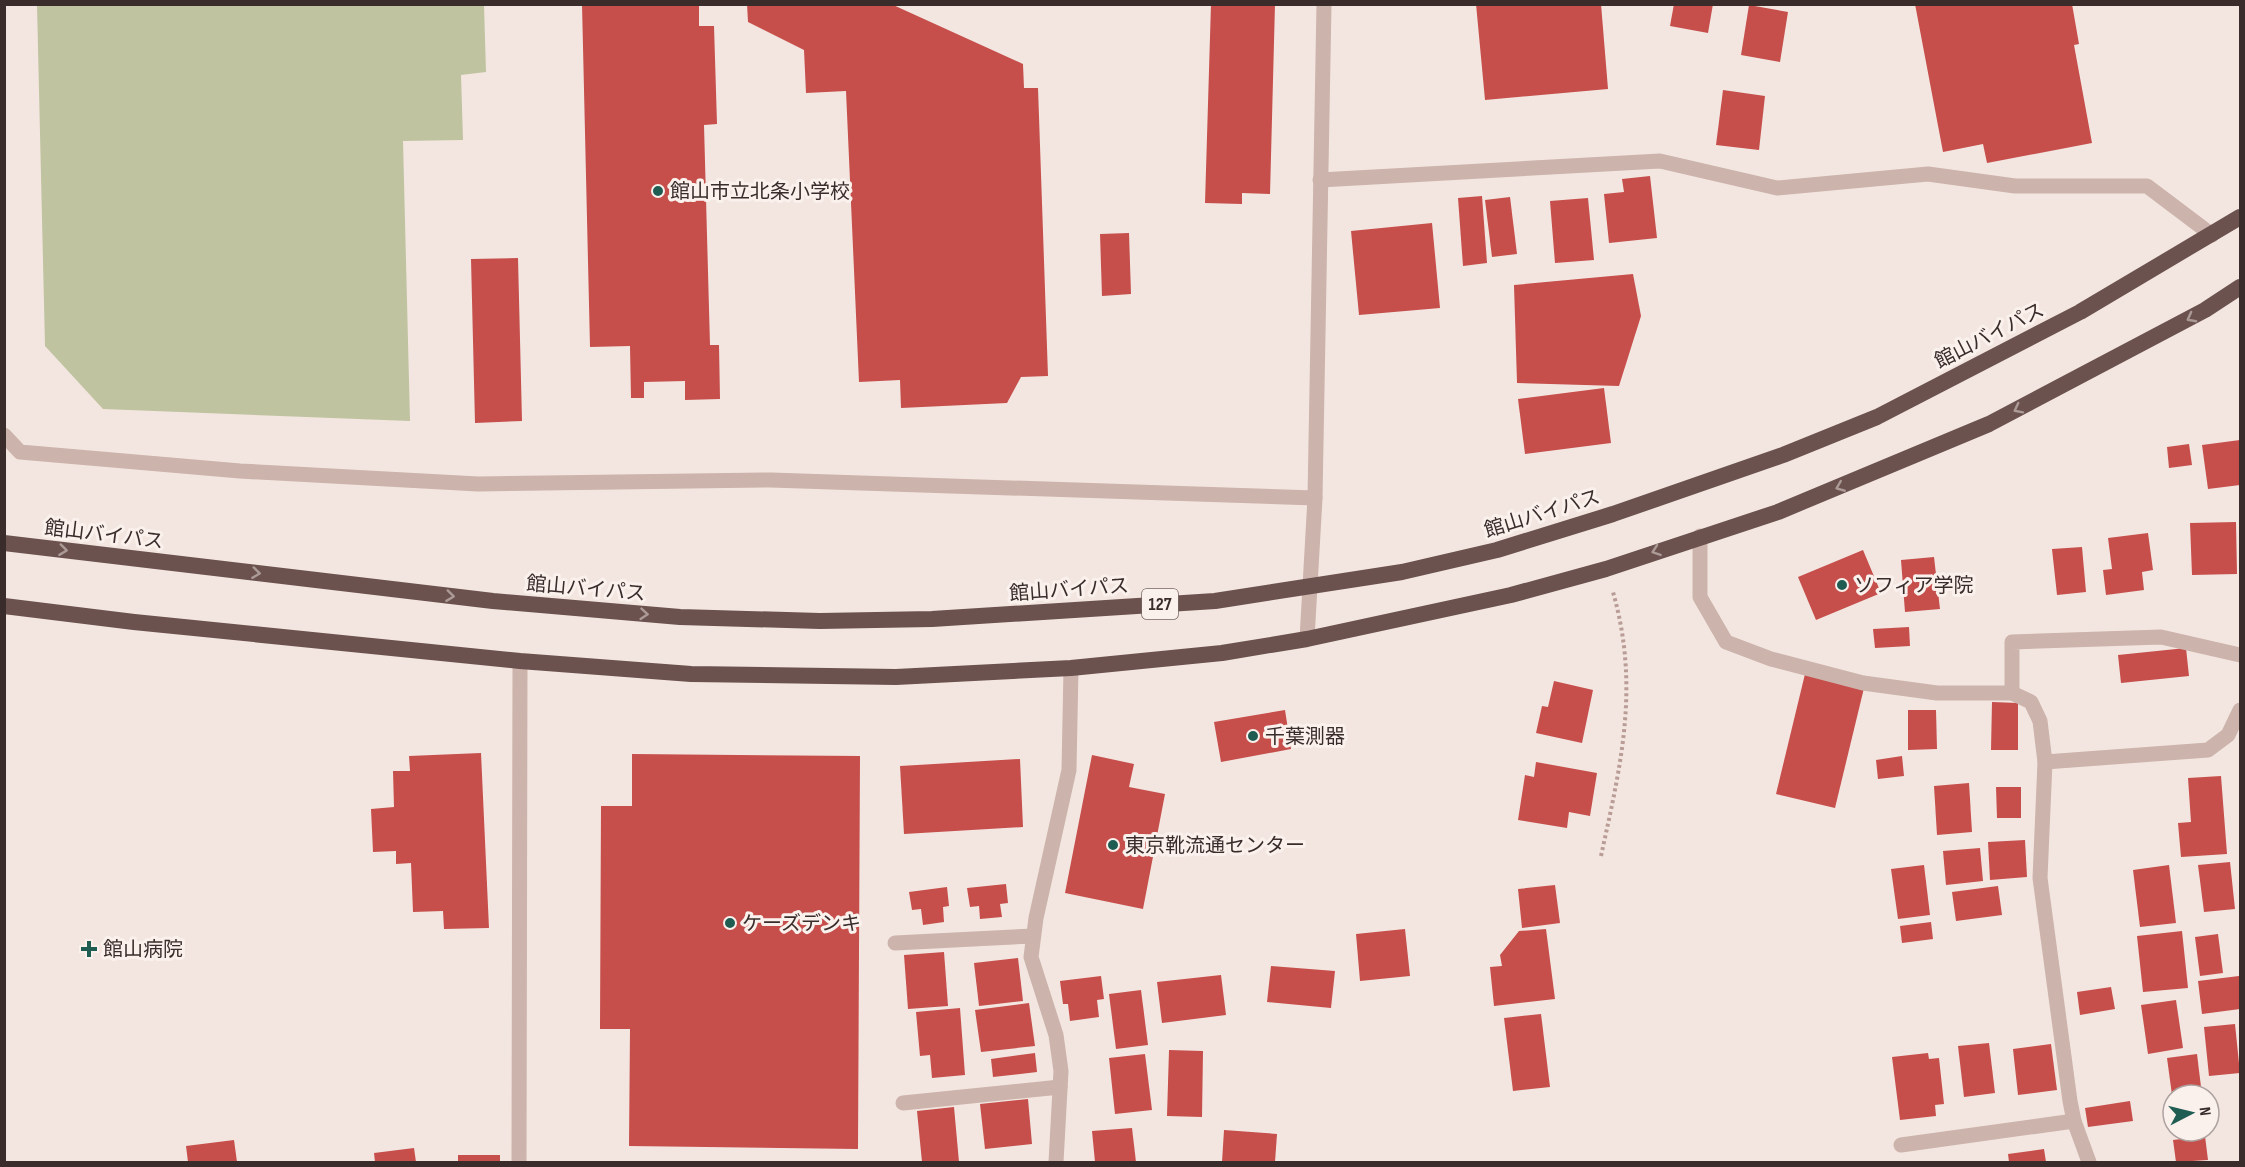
<svg xmlns="http://www.w3.org/2000/svg" width="2245" height="1167" font-family="'Sofia Sans Condensed','Noto Sans JP',sans-serif">
  <style>
    .green { fill: #bfc39f }
    .building { fill: #c64e4b }
    .lines { fill: none; stroke-linecap: round; stroke-linejoin: round }
    .path { stroke: #b89c95; stroke-width: 4; stroke-dasharray: 3 3; stroke-linecap: butt }
    .service { stroke: #ccb3ab; stroke-width: 15 }
    .minor { stroke: #ccb3ab; stroke-width: 15 }
    .tertiary { stroke: #ccb3ab; stroke-width: 15 }
    .trunk { stroke: #6b524f; stroke-width: 16 }
    .oneway { stroke: #ab9a96 }
    .poi-dot { fill: #1f5c52; stroke: #faf1ed; stroke-width: 2 }
    .labels { text-anchor: middle; stroke-width: 6; stroke-linejoin: round; paint-order: stroke }
    .shield { fill: #faf1ed; stroke: #746764; stroke-width: 1.5 }
    .shield-label { font-size: 18px; font-weight: bold; fill: #3a2c2a }
    .poi-label { font-size: 20px; fill: #3a2c2a; stroke: #faf1ed; text-anchor: start }
    .street-label { font-size: 20px; fill: #3a2c2a; stroke: #faf1ed }
  </style>
  <rect width="100%" height="100%" fill="#f3e6e0"/>
  <polygon class="green" points="37,5 484,5 486,72 461,75 463,140 403,141 410,421 103,409 45,346"/>
  <g class="building">
    <polygon points="582,4 699,4 699,26 714,26 717,124 704,125 710,345 719,345 720,399 685,400 685,381 644,382 644,398 631,398 630,346 590,347"/>
    <polygon points="747,4 891,4 1023,64 1024,88 1038,88 1048,376 1021,377 1007,403 901,408 900,380 859,382 846,91 806,93 804,50 748,22"/>
    <polygon points="1211,4 1275,4 1270,194 1242,193 1242,204 1205,203"/>
    <polygon points="1476,4 1601,4 1608,89 1485,100"/>
    <polygon points="1674,4 1713,4 1708,33 1670,26"/>
    <polygon points="1915,4 2072,4 2079,44 2074,45 2092,143 1987,163 1983,144 1943,152"/>
    <polygon points="1749,5 1788,12 1780,62 1741,55"/>
    <polygon points="1723,90 1765,96 1759,150 1716,145"/>
    <polygon points="1650,176 1657,238 1609,243 1604,194 1624,192 1622,179"/>
    <polygon points="1482,196 1487,263 1463,266 1458,198"/>
    <polygon points="1510,197 1517,254 1492,257 1485,200"/>
    <polygon points="1588,198 1594,260 1555,263 1550,201"/>
    <polygon points="1432,223 1440,308 1359,315 1351,231"/>
    <polygon points="1129,233 1131,294 1102,296 1100,234"/>
    <polygon points="518,258 522,421 475,423 471,259"/>
    <polygon points="1633,274 1641,316 1619,386 1517,383 1514,285"/>
    <polygon points="1604,388 1611,443 1525,454 1518,399"/>
    <polygon points="2240,440 2240,485 2208,489 2202,445"/>
    <polygon points="2189,444 2192,465 2169,468 2167,447"/>
    <polygon points="2236,522 2237,574 2192,575 2190,523"/>
    <polygon points="2148,533 2153,570 2142,572 2144,590 2106,595 2103,570 2112,569 2108,538"/>
    <polygon points="2082,547 2086,592 2057,595 2052,549"/>
    <polygon points="1863,550 1881,593 1816,620 1798,577"/>
    <polygon points="1934,557 1940,609 1905,612 1901,560"/>
    <polygon points="1909,627 1910,646 1875,648 1873,629"/>
    <polygon points="2186,648 2189,676 2121,683 2118,655"/>
    <polygon points="1805,674 1864,688 1835,808 1776,794"/>
    <polygon points="1554,681 1593,690 1582,743 1536,733 1542,706 1548,707"/>
    <polygon points="1992,702 2018,703 2018,750 1991,750"/>
    <polygon points="1285,710 1291,749 1221,762 1214,722"/>
    <polygon points="1908,710 1936,710 1937,749 1908,750"/>
    <polygon points="481,753 489,928 444,929 443,911 413,912 411,863 396,864 396,851 373,852 371,809 394,807 393,771 410,771 409,756"/>
    <polygon points="632,754 860,756 858,1149 629,1146 630,1029 600,1029 601,806 632,806"/>
    <polygon points="1092,755 1134,764 1129,787 1165,794 1143,909 1065,893"/>
    <polygon points="1902,756 1904,776 1878,779 1876,760"/>
    <polygon points="1020,759 1023,827 904,834 900,766"/>
    <polygon points="1536,762 1597,773 1590,816 1569,812 1567,828 1518,820 1525,775 1534,777"/>
    <polygon points="2221,776 2227,854 2181,857 2178,823 2191,822 2188,778"/>
    <polygon points="1969,783 1972,832 1937,835 1934,786"/>
    <polygon points="1996,787 2021,787 2021,818 1997,818"/>
    <polygon points="2025,840 2027,877 1990,880 1988,842"/>
    <polygon points="1980,848 1983,881 1946,885 1943,851"/>
    <polygon points="2230,862 2235,909 2204,912 2198,865"/>
    <polygon points="1924,865 1930,915 1898,919 1891,869"/>
    <polygon points="2169,865 2176,923 2140,927 2133,870"/>
    <polygon points="1006,884 1008,903 1000,904 1002,917 980,919 979,906 970,907 967,888"/>
    <polygon points="1555,885 1560,923 1522,928 1518,889"/>
    <polygon points="1998,886 2002,915 1956,921 1952,892"/>
    <polygon points="947,887 949,906 943,907 944,922 923,925 921,909 912,910 909,892"/>
    <polygon points="1931,922 1933,939 1902,943 1900,926"/>
    <polygon points="1405,929 1410,976 1360,981 1356,934"/>
    <polygon points="1546,929 1555,999 1494,1006 1490,967 1502,966 1500,955 1519,931"/>
    <polygon points="2182,931 2188,988 2143,992 2137,936"/>
    <polygon points="2218,934 2223,973 2200,976 2195,937"/>
    <polygon points="944,952 948,1006 908,1009 904,955"/>
    <polygon points="1018,958 1023,1001 979,1006 974,963"/>
    <polygon points="1271,966 1335,971 1331,1008 1267,1002"/>
    <polygon points="1221,975 1226,1015 1162,1023 1157,982"/>
    <polygon points="1101,976 1104,999 1097,1000 1099,1017 1070,1021 1068,1004 1063,1004 1060,981"/>
    <polygon points="2239,976 2240,1009 2202,1014 2198,981"/>
    <polygon points="2111,987 2115,1009 2080,1015 2077,992"/>
    <polygon points="1141,990 1148,1045 1116,1049 1109,994"/>
    <polygon points="2176,1000 2183,1048 2148,1054 2141,1005"/>
    <polygon points="1029,1003 1035,1046 981,1052 975,1010"/>
    <polygon points="960,1008 965,1075 932,1078 930,1055 920,1056 916,1012"/>
    <polygon points="1541,1014 1550,1087 1513,1091 1504,1018"/>
    <polygon points="2235,1024 2240,1073 2209,1076 2204,1027"/>
    <polygon points="1989,1043 1995,1093 1964,1097 1958,1046"/>
    <polygon points="2051,1044 2057,1090 2018,1095 2013,1049"/>
    <polygon points="1169,1050 1203,1051 1202,1117 1167,1116"/>
    <polygon points="1035,1053 1037,1072 993,1077 991,1059"/>
    <polygon points="1928,1053 1929,1059 1939,1058 1944,1104 1935,1105 1936,1116 1900,1120 1892,1057"/>
    <polygon points="1145,1054 1152,1110 1115,1114 1109,1058"/>
    <polygon points="2197,1054 2202,1095 2172,1095 2167,1058"/>
    <polygon points="1028,1099 1032,1144 985,1149 980,1104"/>
    <polygon points="2130,1101 2133,1121 2088,1127 2085,1108"/>
    <polygon points="954,1107 959,1162 922,1162 917,1111"/>
    <polygon points="1132,1128 1136,1162 1095,1162 1092,1131"/>
    <polygon points="1224,1130 1277,1134 1275,1162 1222,1162"/>
    <polygon points="2205,1136 2208,1160 2176,1162 2173,1140"/>
    <polygon points="234,1140 237,1162 188,1162 186,1146"/>
    <polygon points="414,1148 416,1162 375,1162 374,1153"/>
    <polygon points="2044,1149 2046,1162 2009,1162 2008,1154"/>
    <rect x="458" y="1155" width="42" height="7"/>
  </g>
  <g class="lines">
    <path class="path" d="M 1601,856 C 1621,764 1640,687 1613,592"/>
    <g class="service">
      <polyline points="1700,536 1700,597 1726,642 1771,659 1863,683 1937,693 2012,693 2031,702 2040,721 2045,762 2040,878 2070,1101 2074,1121 2089,1162"/>
      <polyline points="1901,1145 2074,1121"/>
    </g>
    <g class="minor">
      <polyline points="1320,180 1660,161 1777,188 1928,174 2015,186 2147,186 2212,235"/>
      <polyline points="4,435 20,452 240,471 478,484 771,480 1315,498"/>
      <polyline points="2012,693 2012,642 2161,637 2240,655"/>
      <polyline points="2045,762 2208,750 2228,735 2240,710"/>
      <polyline points="895,943 1033,936"/>
      <polyline points="903,1103 1060,1087"/>
      <polyline points="519,1162 520,661"/>
      <polyline points="1056,1162 1061,1071 1056,1035 1031,957 1036,918 1069,770 1071,668"/>
    </g>
    <polyline class="tertiary" points="1307,639 1315,498 1324,4"/>
    <g class="trunk">
      <polyline points="4,543 493,601 680,617 820,621 932,619 1215,601 1402,572 1497,550 1613,514 1783,455 1877,417 2080,312 2240,217"/>
      <polyline points="4,606 134,622 520,661 691,674 896,677 1071,668 1222,653 1307,639 1511,595 1606,569 1778,512 1989,424 2205,310 2240,287"/>
    </g>
  </g>
  <defs><path id="oneway-chevron" d="M-2-3.5L2.5 0L-2 3.5" fill="none" stroke-width="1.6" stroke-linecap="round" stroke-linejoin="round" transform="scale(1.5)"/></defs>
  <g class="oneway">
    <use href="#oneway-chevron" transform="translate(2191 318) rotate(152)"/>
    <use href="#oneway-chevron" transform="translate(2018 409) rotate(153)"/>
    <use href="#oneway-chevron" transform="translate(1840 487) rotate(158)"/>
    <use href="#oneway-chevron" transform="translate(63 550) rotate(7)"/>
    <use href="#oneway-chevron" transform="translate(1656 551) rotate(161)"/>
    <use href="#oneway-chevron" transform="translate(256 573) rotate(7)"/>
    <use href="#oneway-chevron" transform="translate(450 596) rotate(7)"/>
    <use href="#oneway-chevron" transform="translate(644 614) rotate(5)"/>
  </g>
  <g class="poi-dot">
    <circle cx="658" cy="191" r="6"/>
    <circle cx="1842" cy="585" r="6"/>
    <circle cx="1253" cy="736" r="6"/>
    <circle cx="1113" cy="845" r="6"/>
    <circle cx="730" cy="923" r="6"/>
    <path d="M86 940h6v6h6v6h-6v6h-6v-6h-6v-6h6z"/>
  </g>
  <g class="labels">
    <rect class="shield" x="1142" y="589" width="36" height="30" rx="4.5"/>
    <g class="shield-label">
      <text x="1160" y="610">127</text>
    </g>
    <g class="poi-label">
      <text x="670" y="198">館山市立北条小学校</text>
      <text x="1854" y="592">ソフィア学院</text>
      <text x="1265" y="743">千葉測器</text>
      <text x="1125" y="852">東京靴流通センター</text>
      <text x="742" y="930">ケーズデンキ</text>
      <text x="103" y="956">館山病院</text>
    </g>
    <g class="street-label">
      <text transform="translate(1989 335) rotate(-27)" y="7">館山バイパス</text>
      <text transform="translate(1542 513) rotate(-17)" y="7">館山バイパス</text>
      <text transform="translate(104 534) rotate(7)" y="7">館山バイパス</text>
      <text transform="translate(586 588) rotate(5)" y="7">館山バイパス</text>
      <text transform="translate(1069 589) rotate(-4)" y="7">館山バイパス</text>
    </g>
  </g>
  <rect width="2245" height="1167" fill="none" stroke="#3a2c2a" stroke-width="12"/>
  <g transform="translate(2191 1113) rotate(83)"><circle r="28" fill="#faf1ed" stroke="#ada29f" stroke-width="1.5"/>
  <path d="M0-4.5L10 22L0 15L-10 22Z" fill="#1f5c52"/>
  <text y="-9" font-size="16" font-weight="bold" text-anchor="middle" fill="#3a2c2a">N</text>
  </g>
</svg>
